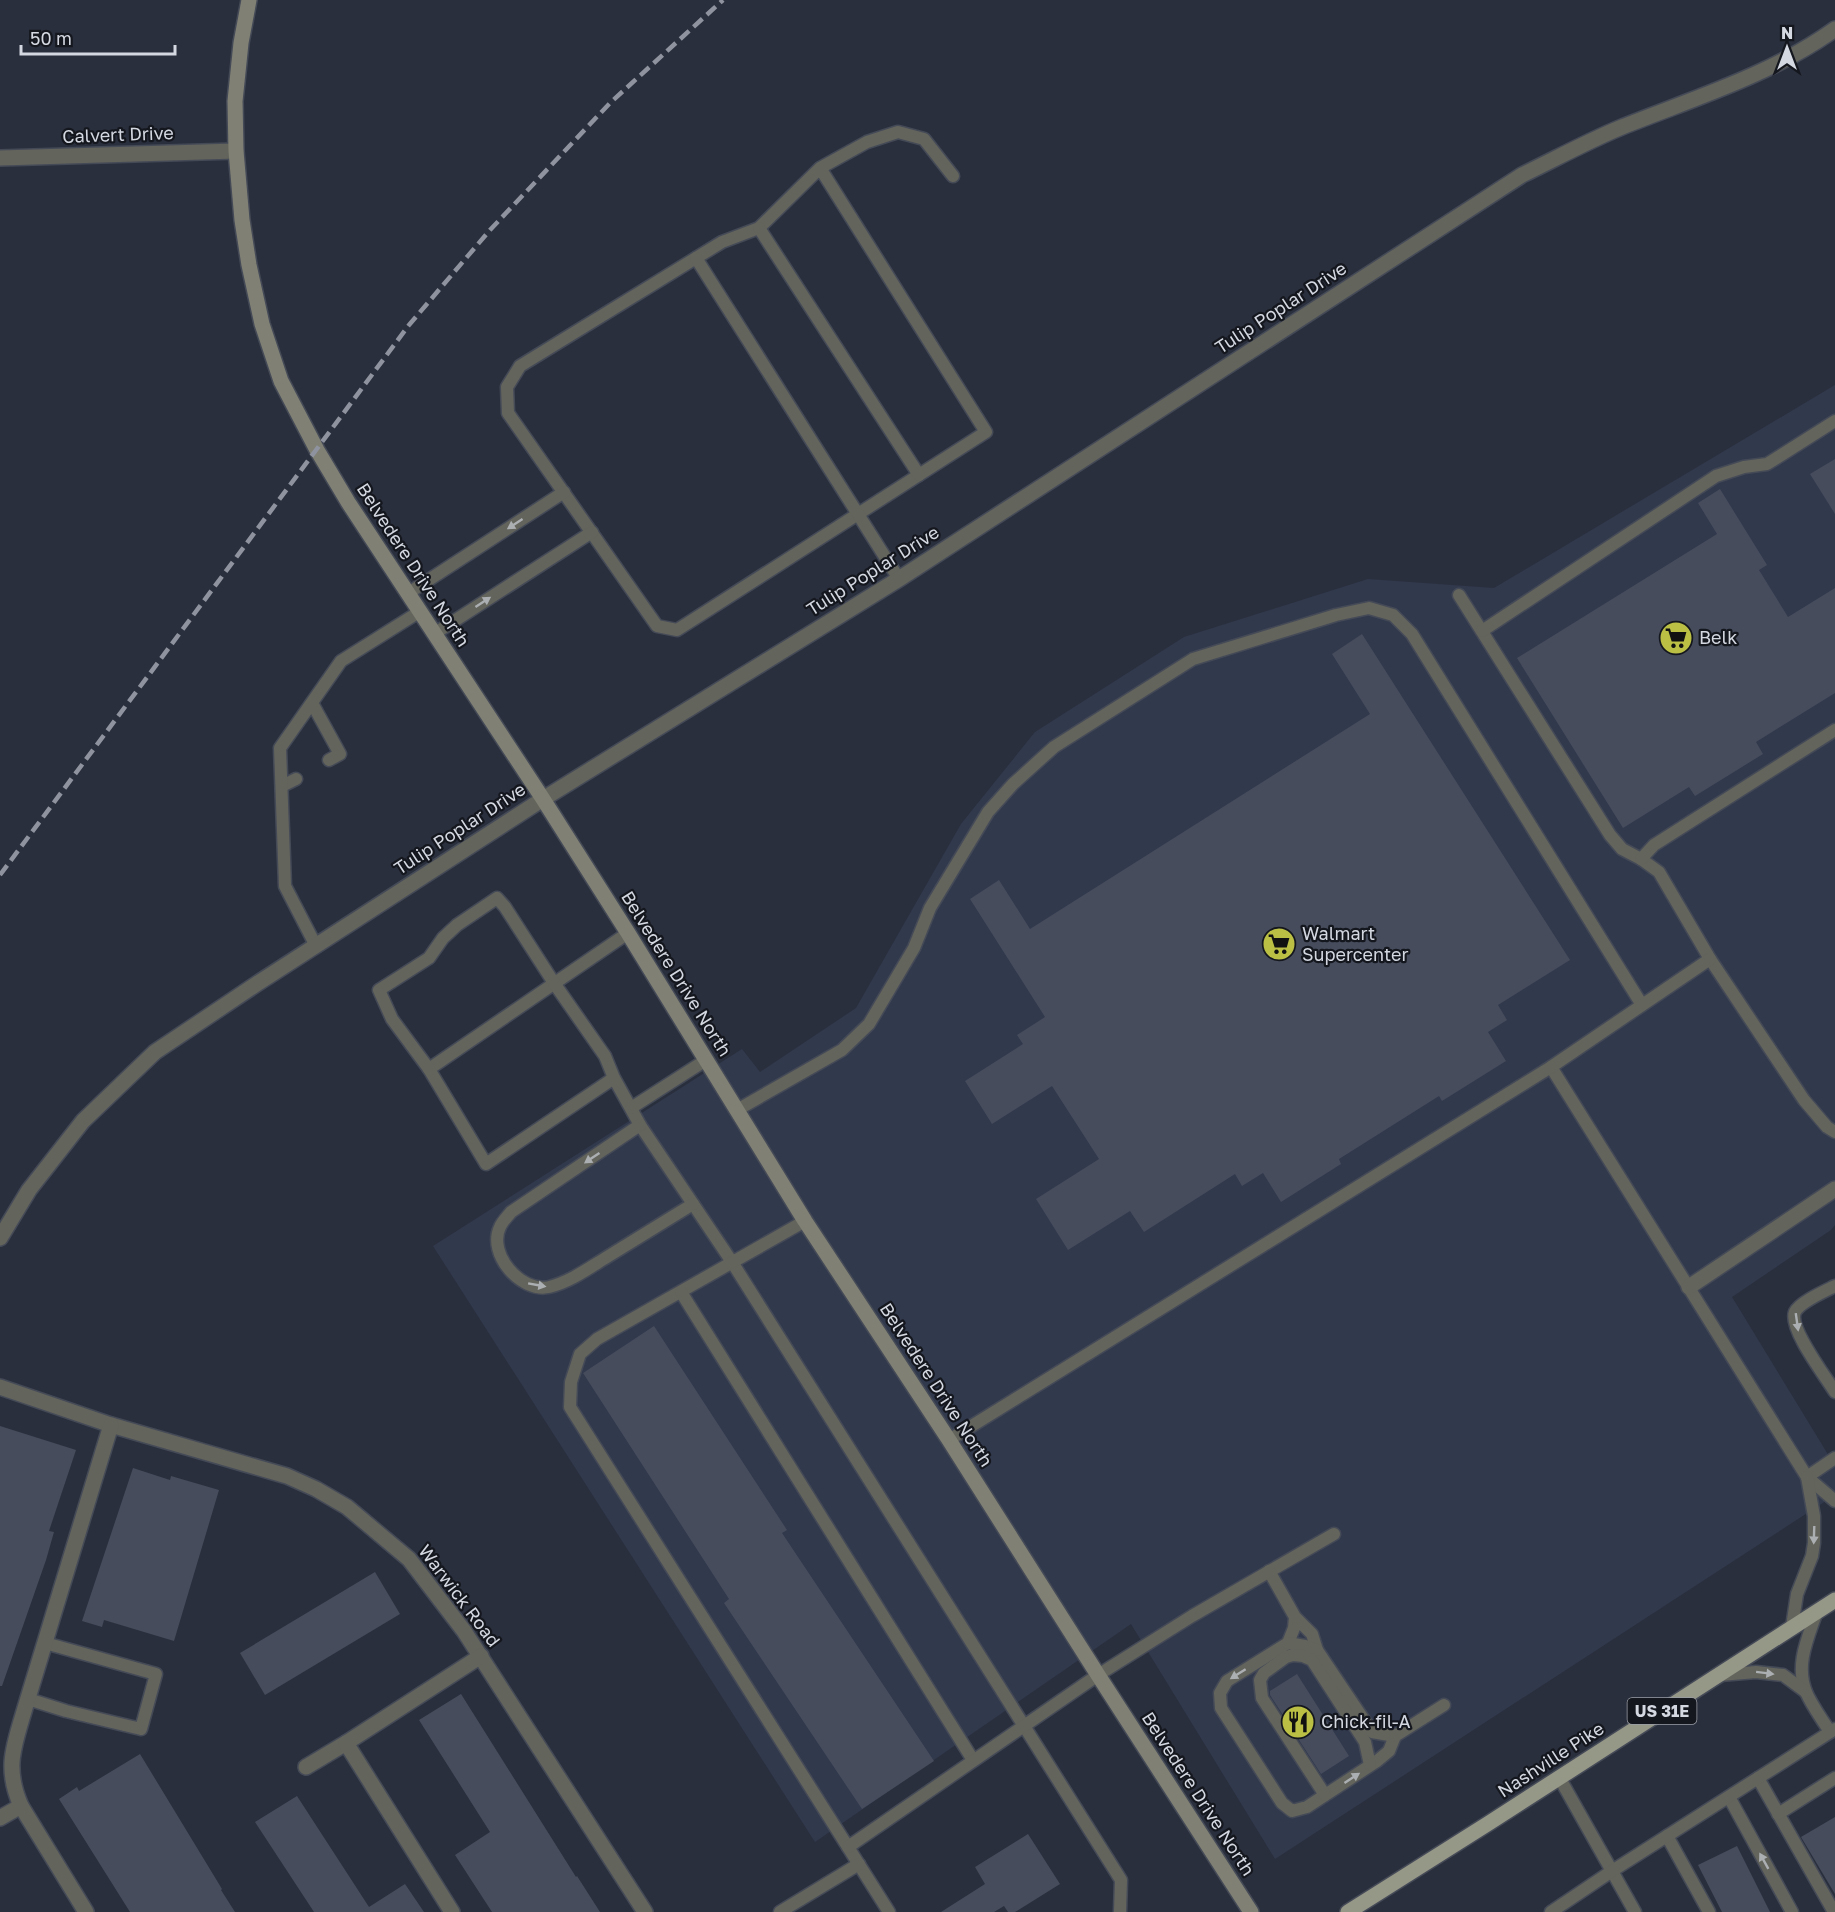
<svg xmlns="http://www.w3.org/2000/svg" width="1835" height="1912" font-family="'Golos Text',sans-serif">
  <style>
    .built { fill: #31394d }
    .building { fill: #464c5c }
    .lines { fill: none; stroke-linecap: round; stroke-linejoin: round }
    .lane-casing { stroke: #454a57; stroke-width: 15 }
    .street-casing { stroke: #454a57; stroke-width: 18 }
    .secondary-casing { stroke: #454a57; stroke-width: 18 }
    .primary-casing { stroke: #454a57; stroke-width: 18 }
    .lane { stroke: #63645c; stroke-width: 12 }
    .street { stroke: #63645c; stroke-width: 15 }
    .secondary { stroke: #808174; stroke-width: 15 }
    .primary { stroke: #959787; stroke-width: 15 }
    .rail { stroke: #8f939f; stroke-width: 4.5; stroke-dasharray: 12 6; stroke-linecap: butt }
    .oneway { fill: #acafb2 }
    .labels { text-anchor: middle; stroke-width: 4.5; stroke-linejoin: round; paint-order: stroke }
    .shield { fill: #15171e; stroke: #9b9ea6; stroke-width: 1.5 }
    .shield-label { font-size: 16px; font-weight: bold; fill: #d4d8e1 }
    .street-label { font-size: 18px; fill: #d4d8e1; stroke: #15171e }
    .poi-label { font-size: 18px; fill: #d4d8e1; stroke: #15171e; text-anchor: start }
  </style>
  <rect width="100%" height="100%" fill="#2a2f3d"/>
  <polygon class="built" points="1835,385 1835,1225 1831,1230 1732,1297 1835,1466 1835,1495 1275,1859 1131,1624 815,1842 433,1246 742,1049 760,1072 856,1008 961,824 1035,732 1184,637 1368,579 1494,588"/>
  <g class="building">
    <polygon points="1835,459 1835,514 1810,474"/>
    <polygon points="1720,489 1767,565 1759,570 1788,617 1835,588 1835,693 1756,742 1763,754 1695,796 1689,787 1623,828 1517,658 1717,534 1698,503"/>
    <polygon points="1362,634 1570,960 1498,1005 1507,1020 1488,1032 1506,1061 1442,1101 1439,1096 1339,1159 1341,1164 1281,1202 1263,1173 1242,1186 1235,1174 1144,1232 1130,1211 1068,1250 1036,1199 1099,1159 1052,1086 992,1124 965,1081 1023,1044 1017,1035 1045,1017 970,899 999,880 1030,929 1370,714 1332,654"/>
    <polygon points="654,1326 787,1530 782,1533 934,1761 862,1809 724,1603 729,1599 583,1373"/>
    <polygon points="0,1426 76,1450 49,1531 54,1532 46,1560 2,1686 0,1686"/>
    <polygon points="133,1468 170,1480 171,1476 219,1490 174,1641 104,1620 102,1627 82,1621"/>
    <polygon points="375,1572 400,1614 265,1695 240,1653"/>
    <polygon points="1297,1674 1349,1756 1321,1774 1270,1695 1270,1691"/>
    <polygon points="461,1694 576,1877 577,1876 600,1912 492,1912 455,1855 490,1832 419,1720"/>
    <polygon points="140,1754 222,1889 221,1890 235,1912 130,1912 59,1799 77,1787 79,1791"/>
    <polygon points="297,1796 369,1907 405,1884 424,1912 314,1912 255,1822"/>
    <polygon points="1835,1817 1835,1894 1801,1837"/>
    <polygon points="1028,1834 1060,1884 1015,1912 1008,1912 1004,1906 994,1912 941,1912 985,1884 975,1867"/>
    <polygon points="1737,1846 1770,1912 1722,1912 1698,1865"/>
  </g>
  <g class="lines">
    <g class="lane-casing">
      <g id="lane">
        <polyline points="820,168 986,432 677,630 657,626 508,413 507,387 520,366 722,242 759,228 820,168 867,142 898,132 924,139 953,176"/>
        <polyline points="759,228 919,475"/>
        <polyline points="696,258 899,579"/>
        <polyline points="407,594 564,492"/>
        <polyline points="1459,595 1610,835 1622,849 1641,859 1659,872 1710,959 1804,1100 1827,1127 1835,1132"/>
        <polyline points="1482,631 1716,476 1744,467 1767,464 1835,421"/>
        <polyline points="434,634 592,532"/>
        <polyline points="312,703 340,754 329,760"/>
        <polyline points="282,786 296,779"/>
        <polyline points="1641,859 1654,845 1835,730"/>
        <polyline points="316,946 285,886 280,748 341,661 419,612"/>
        <polyline points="1551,1067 1807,1477 1835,1501"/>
        <polyline points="429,1069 628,933"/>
        <polyline points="614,1078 486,1164 429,1069 392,1019 379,990 429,958 443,938 457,925 497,898 505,907 554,983 605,1056 614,1078 640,1125 732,1262 1121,1880 1120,1912"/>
        <polyline points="631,1108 706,1060"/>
        <polyline points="737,1110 842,1050 869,1024 914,948 930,908 988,812 1013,784 1054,747 1193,659 1336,615 1369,608 1393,615 1412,634 1642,1005"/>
        <path d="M 640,1125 L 511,1212 C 507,1217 502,1222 500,1227 C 487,1254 521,1293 549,1287 C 570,1282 589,1268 607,1257 C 636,1239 664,1222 693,1204"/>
        <polyline points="805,1221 597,1339 580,1354 571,1382 570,1407 889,1912"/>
        <path d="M 1835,1286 C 1825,1291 1800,1302 1795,1312 C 1788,1328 1826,1377 1835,1392"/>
        <polyline points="681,1292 973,1760"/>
        <polyline points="949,1440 1551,1067 1710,959"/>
        <polyline points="1807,1477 1835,1458"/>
        <polyline points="1269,1571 1295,1617 1312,1634 1317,1650 1372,1732 1395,1736 1389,1751 1377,1761 1307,1807 1292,1811 1282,1803 1221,1708 1220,1693 1227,1681 1288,1643 1294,1628 1295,1617"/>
        <path d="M 1817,1611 C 1808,1638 1795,1664 1806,1692 C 1812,1706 1822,1719 1830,1732"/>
        <polyline points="1792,1627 1797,1594 1812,1556 1814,1543 1814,1516 1807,1477"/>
        <polyline points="1288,1643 1305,1646 1317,1650"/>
        <polyline points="1720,1675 1756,1672 1783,1675 1806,1692"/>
        <polyline points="28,1699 66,1711 141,1729 156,1674 45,1643"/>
        <polyline points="1395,1736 1444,1705"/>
        <polyline points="1559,1777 1635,1912"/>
        <polyline points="1758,1778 1834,1912"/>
        <polyline points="1325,1795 1262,1698 1260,1680 1264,1673 1286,1657 1293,1655 1303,1656 1312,1660 1365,1742 1370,1765"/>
        <polyline points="1729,1797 1792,1912"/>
        <polyline points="1778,1814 1835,1778"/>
        <polyline points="1667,1836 1709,1912"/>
        <polyline points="848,1847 1098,1675 1192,1616 1334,1534"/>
        <polyline points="780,1912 859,1864"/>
        <polyline points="1551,1912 1612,1871 1835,1729"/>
      </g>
    </g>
    <g class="street-casing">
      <g id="street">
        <polyline points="0,158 236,151"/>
        <path d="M 0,1238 L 29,1190 L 83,1121 L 155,1052 L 258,983 L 543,799 L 899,579 L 1522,175 C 1555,159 1588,141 1622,127 C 1694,98 1771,75 1835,29"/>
        <polyline points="1689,1287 1835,1189"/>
        <polyline points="0,1387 111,1425 287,1476 316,1489 347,1507 409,1559 464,1631 645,1912"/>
        <polyline points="306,1767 346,1743"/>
        <polyline points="0,1818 21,1806"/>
        <path d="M 86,1912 L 21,1806 C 4,1767 14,1746 25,1708 L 111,1425"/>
        <polyline points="452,1912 346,1743 481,1656"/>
      </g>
    </g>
    <g class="secondary-casing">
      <polyline id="secondary" points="249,0 241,43 235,101 236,151 242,220 249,265 262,324 281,381 317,450 348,502 543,799 628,933 805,1221 949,1440 1098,1675 1251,1912"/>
    </g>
    <g class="primary-casing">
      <polyline id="primary" points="1348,1912 1489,1823 1835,1600"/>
    </g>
    <use href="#lane" class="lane"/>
    <use href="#street" class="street"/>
    <use href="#secondary" class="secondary"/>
    <use href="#primary" class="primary"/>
    <polyline class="rail" points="0,875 409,325 490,230 610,103 723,0"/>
  </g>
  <defs><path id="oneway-solid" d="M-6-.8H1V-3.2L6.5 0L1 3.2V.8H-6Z" transform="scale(1.5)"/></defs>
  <g class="oneway">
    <use href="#oneway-solid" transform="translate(515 524) rotate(147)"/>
    <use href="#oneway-solid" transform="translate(483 602) rotate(-33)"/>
    <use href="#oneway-solid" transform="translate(592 1158) rotate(146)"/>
    <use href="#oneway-solid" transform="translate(537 1285) rotate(10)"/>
    <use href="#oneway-solid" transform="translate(1797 1322) rotate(82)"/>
    <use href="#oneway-solid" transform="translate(1814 1535) rotate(92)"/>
    <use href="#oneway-solid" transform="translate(1765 1673) rotate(7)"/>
    <use href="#oneway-solid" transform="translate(1238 1674) rotate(148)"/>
    <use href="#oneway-solid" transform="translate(1352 1778) rotate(-33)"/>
    <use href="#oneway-solid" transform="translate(1764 1861) rotate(-119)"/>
  </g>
  <defs>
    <g id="supermarket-disc" transform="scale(1.725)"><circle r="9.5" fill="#bbc045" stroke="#15171e"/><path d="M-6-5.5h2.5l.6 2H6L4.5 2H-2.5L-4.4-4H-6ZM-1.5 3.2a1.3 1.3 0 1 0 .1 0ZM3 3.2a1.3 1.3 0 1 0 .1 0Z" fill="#111"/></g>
    <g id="restaurant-disc" transform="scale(1.725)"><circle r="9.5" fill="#bbc045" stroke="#15171e"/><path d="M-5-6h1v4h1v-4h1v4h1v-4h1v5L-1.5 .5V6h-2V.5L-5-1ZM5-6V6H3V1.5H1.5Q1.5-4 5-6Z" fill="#111"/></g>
  </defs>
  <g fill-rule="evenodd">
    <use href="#supermarket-disc" x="1676" y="638"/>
    <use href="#supermarket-disc" x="1279" y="944"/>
    <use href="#restaurant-disc" x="1298" y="1722"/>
  </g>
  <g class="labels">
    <rect class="shield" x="1627.5" y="1698" width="69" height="26" rx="4.5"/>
    <g class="shield-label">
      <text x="1662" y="1717">US 31E</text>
    </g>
    <g class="street-label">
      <text transform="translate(118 135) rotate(-2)" y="6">Calvert Drive</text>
      <text transform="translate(1281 308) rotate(-33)" y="6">Tulip Poplar Drive</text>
      <text transform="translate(413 565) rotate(57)" y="6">Belvedere Drive North</text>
      <text transform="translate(873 571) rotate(-32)" y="6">Tulip Poplar Drive</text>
      <text transform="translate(460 829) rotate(-33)" y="6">Tulip Poplar Drive</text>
      <text transform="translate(676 974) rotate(58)" y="6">Belvedere Drive North</text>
      <text transform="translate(936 1385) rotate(57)" y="6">Belvedere Drive North</text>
      <text transform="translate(459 1596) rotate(53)" y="6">Warwick Road</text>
      <text transform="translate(1551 1760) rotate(-33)" y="6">Nashville Pike</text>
      <text transform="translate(1198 1794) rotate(57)" y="6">Belvedere Drive North</text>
    </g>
    <g class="poi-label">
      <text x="1699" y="644">Belk</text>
      <text x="1302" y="940">Walmart<tspan x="1302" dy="21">Supercenter</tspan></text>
      <text x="1321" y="1728">Chick-fil-A</text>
    </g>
  </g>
  <g transform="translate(1787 48)" stroke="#15171e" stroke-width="4.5" paint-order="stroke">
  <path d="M0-4.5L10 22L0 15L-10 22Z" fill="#d4d8e1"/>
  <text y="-9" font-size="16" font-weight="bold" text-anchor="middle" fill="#d4d8e1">N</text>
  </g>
  <path d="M21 45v9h154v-9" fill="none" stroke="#d4d8e1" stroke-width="3"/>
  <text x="30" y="45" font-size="18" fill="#d4d8e1" stroke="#15171e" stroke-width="4.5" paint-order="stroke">50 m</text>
</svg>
